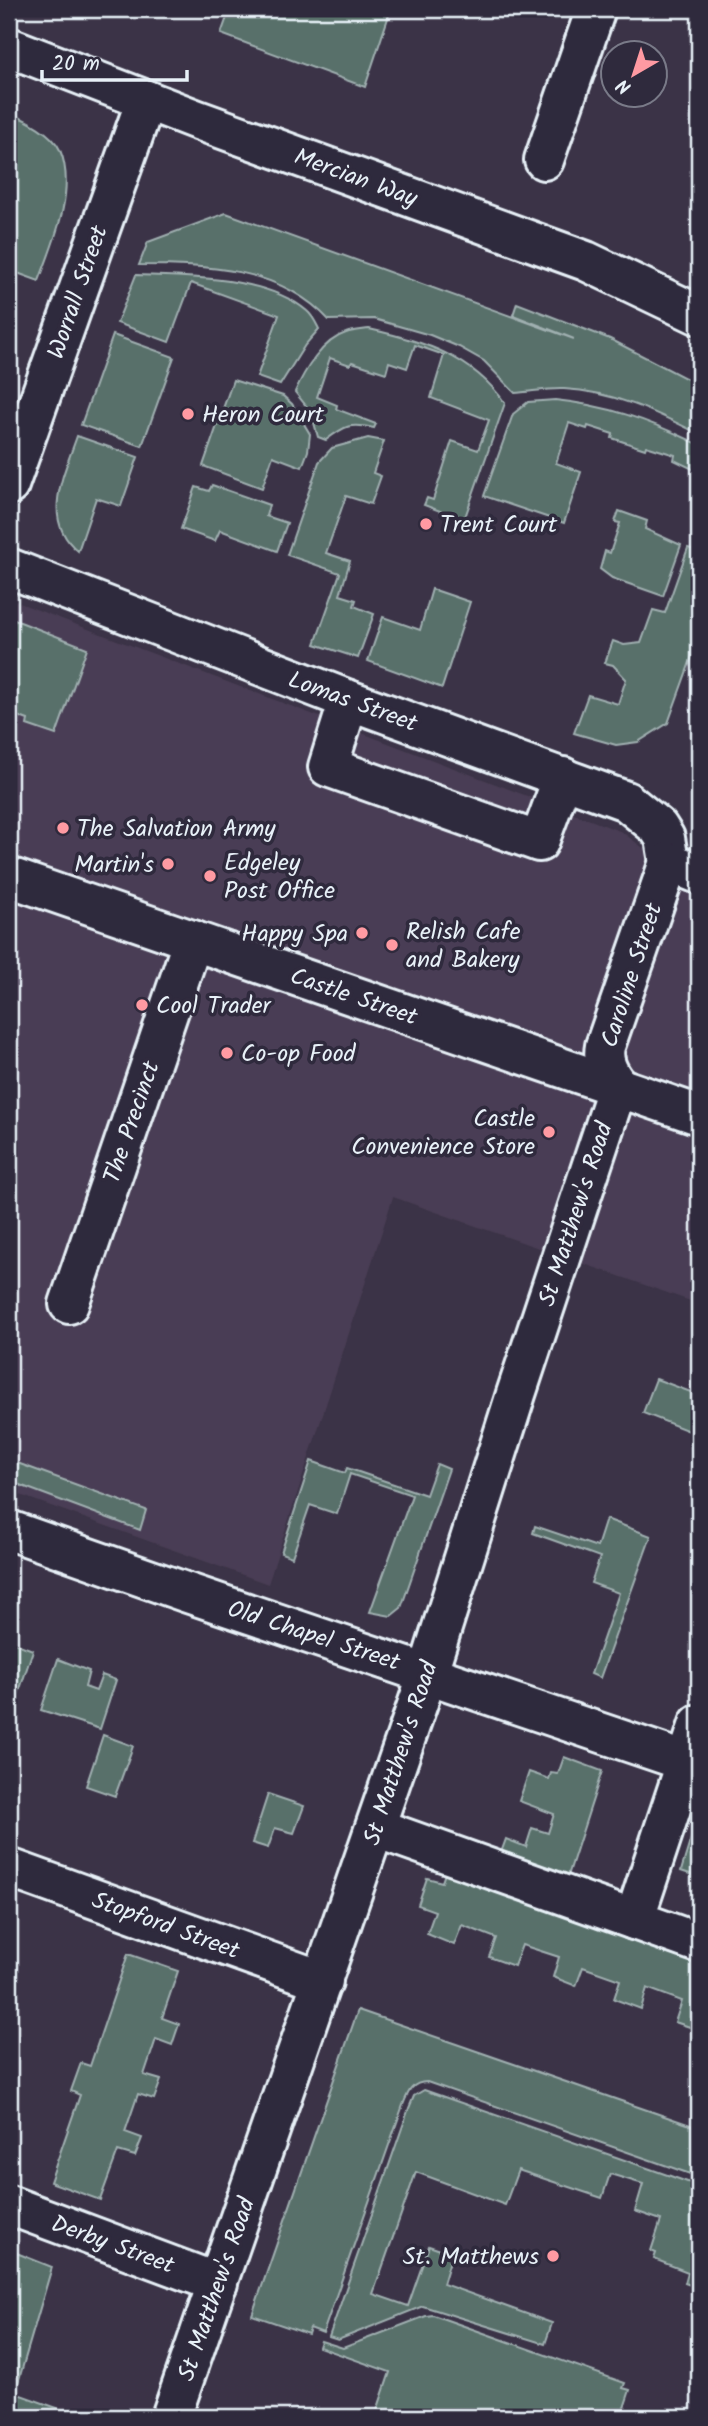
<svg xmlns="http://www.w3.org/2000/svg" width="708" height="2426" font-family="Kalam,sans-serif">
  <style>
    .built { fill: #4a3e54 }
    .green { fill: #596f6a; stroke: #a0b0b1; stroke-width: 2 }
    .lines { fill: none; stroke-linecap: round; stroke-linejoin: round }
    .minor-casing { stroke: #e8f1f8; stroke-width: 44 }
    .major-casing { stroke: #e8f1f8; stroke-width: 44 }
    .minor { stroke: #2f2a3d; stroke-width: 38 }
    .major { stroke: #2f2a3d; stroke-width: 38 }
    .poi-dot { fill: #ff9aa2; stroke: #2f2a3d; stroke-width: 2.5 }
    .labels { text-anchor: middle; stroke-width: 7; stroke-linejoin: round; paint-order: stroke }
    .street-label { font-size: 24px; fill: #e8f1f8; stroke: #2f2a3d }
    .poi-label { font-size: 24px; fill: #e8f1f8; stroke: #2f2a3d; text-anchor: start }
  </style>
  <rect width="100%" height="100%" fill="#3b3347"/>
  <filter id="ink" filterUnits="userSpaceOnUse"><feTurbulence type="fractalNoise" baseFrequency=".0143" numOctaves="2"/><feDisplacementMap in="SourceGraphic" scale="14" xChannelSelector="R" yChannelSelector="G"/><feConvolveMatrix kernelMatrix="1 2 1 2 8 2 1 2 1" color-interpolation-filters="sRGB"/></filter>
  <g filter="url(#ink)">
    <polygon class="built" points="9,599 622,832 699,890 699,1304 393,1197 268,1584 9,1491"/>
    <g class="green">
      <polygon points="230,9 391,9 365,87 221,34"/>
      <path d="M 9,113 C 25,119 53,133 60,150 C 77,190 53,243 39,281 L 9,270 Z"/>
      <path d="M 226,213 L 574,339 L 513,315 L 517,303 L 610,339 L 699,385 L 699,434 C 658,413 612,391 564,389 C 548,388 531,392 515,393 L 484,361 L 459,347 L 430,335 L 374,319 L 329,320 C 280,267 207,265 139,265 L 148,242 Z"/>
      <path d="M 136,275 C 187,277 267,276 307,311 C 313,316 316,323 319,329 L 305,345 L 280,385 L 257,377 L 279,315 L 191,283 L 169,342 L 117,323 Z"/>
      <path d="M 369,329 C 423,341 472,356 505,403 L 464,520 L 424,505 L 427,498 L 433,500 L 452,441 L 478,450 L 489,420 L 431,398 L 444,355 L 415,345 L 407,368 L 389,362 L 386,373 L 352,362 L 350,365 L 330,358 L 317,397 L 337,405 L 336,409 L 376,424 L 374,428 C 350,423 346,425 326,440 L 318,437 L 311,412 L 295,392 C 304,371 323,340 346,333 C 353,330 362,330 369,329 Z"/>
      <polygon points="113,335 174,357 142,446 81,425"/>
      <polygon points="233,380 283,396 292,404 310,434 308,451 302,467 273,456 262,488 203,466"/>
      <path d="M 555,400 C 606,405 648,420 694,442 L 699,445 L 699,472 L 674,460 L 675,455 L 646,446 L 645,449 L 612,438 L 613,434 L 588,426 L 587,429 L 569,423 L 556,463 L 581,472 L 564,523 L 484,496 L 513,414 L 528,402 Z"/>
      <path d="M 77,436 L 138,457 L 121,506 L 96,498 L 78,551 C 40,520 64,474 77,436 Z"/>
      <polygon points="368,438 384,441 373,473 381,476 371,504 346,496 326,553 350,561 340,595 356,600 354,606 374,614 358,658 315,644 340,573 287,555 319,462 332,448"/>
      <polygon points="212,485 269,505 266,516 287,523 277,551 220,530 215,541 181,529 196,487 209,491"/>
      <polygon points="619,511 647,521 645,529 681,545 663,596 612,578 600,569 605,551 610,553 620,523 615,522"/>
      <polygon points="688,548 699,551 699,637 668,723 638,742 616,745 574,733 588,695 618,704 626,679 613,665 605,663 613,641 624,645 641,643 653,610 665,613"/>
      <polygon points="432,589 470,602 442,688 368,661 383,617 420,630"/>
      <polygon points="15,620 87,648 56,735 27,725 28,720 9,713 9,636"/>
      <polygon points="656,1379 699,1395 689,1431 643,1413"/>
      <polygon points="9,1460 146,1510 140,1530 9,1481"/>
      <polygon points="311,1461 345,1473 347,1468 426,1495 437,1464 449,1469 401,1608 391,1616 370,1612 412,1495 350,1474 337,1514 310,1505 292,1557 281,1553"/>
      <polygon points="606,1519 651,1536 600,1678 591,1674 619,1593 591,1583 600,1557 533,1533 535,1526 597,1547"/>
      <polygon points="9,1641 33,1650 16,1701 9,1698"/>
      <polygon points="58,1659 89,1671 85,1687 96,1691 102,1675 116,1680 100,1729 41,1710"/>
      <polygon points="103,1735 133,1746 115,1796 86,1786"/>
      <polygon points="564,1757 602,1771 566,1882 499,1858 506,1839 526,1847 532,1828 548,1833 554,1814 519,1801 529,1772 549,1779 551,1773 558,1774"/>
      <polygon points="268,1794 304,1806 294,1833 275,1828 268,1848 252,1843"/>
      <polygon points="699,1812 699,1877 681,1871"/>
      <polygon points="447,1867 699,1956 699,2030 675,2022 682,2001 647,1988 641,2009 614,1999 620,1980 583,1967 576,1986 553,1977 559,1957 522,1945 514,1966 489,1957 496,1938 462,1925 454,1945 427,1934 435,1911 418,1905 427,1878 442,1882"/>
      <polygon points="128,1954 178,1971 162,2018 179,2024 172,2045 156,2039 144,2075 161,2080 154,2099 138,2094 125,2132 142,2138 135,2156 118,2151 100,2200 50,2182 80,2095 71,2091 81,2063 90,2066"/>
      <path d="M 358,2010 L 699,2128 L 699,2177 L 427,2082 C 412,2082 408,2092 403,2105 L 323,2333 L 310,2328 L 308,2334 L 252,2315 Z"/>
      <polygon points="424,2090 699,2186 699,2288 685,2283 688,2272 654,2259 656,2253 651,2251 661,2220 635,2211 643,2184 610,2174 602,2198 518,2170 505,2205 416,2172 373,2294 408,2306 429,2246 452,2254 443,2284 552,2323 545,2344 423,2306 338,2340 329,2337 409,2108 414,2096"/>
      <polygon points="9,2250 52,2267 15,2393 82,2417 9,2417"/>
      <polygon points="433,2315 625,2383 623,2388 630,2390 621,2417 375,2417 390,2372 319,2347 321,2341 343,2348 426,2316"/>
    </g>
    <g class="lines">
      <g class="minor-casing">
        <g id="minor">
          <polyline points="544,160 596,9"/>
          <polyline points="9,485 146,100"/>
          <polyline points="9,568 349,700 626,801 658,827 665,838 669,862"/>
          <polyline points="349,700 328,767 539,842 563,777"/>
          <polyline points="669,862 699,874"/>
          <polyline points="9,877 699,1115"/>
          <path d="M 618,1086 C 608,1073 602,1061 605,1046 L 669,862"/>
          <polyline points="69,1304 193,940"/>
          <polyline points="9,1530 185,1592 699,1766"/>
          <polyline points="376,1828 699,1943"/>
          <polyline points="9,1868 323,1981"/>
          <polyline points="634,1920 699,1724"/>
          <polyline points="9,2205 218,2283"/>
          <polyline points="171,2417 421,1694 516,1394 618,1086"/>
        </g>
      </g>
      <g class="major-casing">
        <polyline id="major" points="9,47 195,119 586,261 699,315"/>
      </g>
      <use href="#minor" class="minor"/>
      <use href="#major" class="major"/>
    </g>
  </g>
  <g class="poi-dot">
    <circle cx="188" cy="414" r="7"/>
    <circle cx="426" cy="524" r="7"/>
    <circle cx="63" cy="828" r="7"/>
    <circle cx="168" cy="864" r="7"/>
    <circle cx="210" cy="876" r="7"/>
    <circle cx="362" cy="933" r="7"/>
    <circle cx="392" cy="945" r="7"/>
    <circle cx="142" cy="1005" r="7"/>
    <circle cx="227" cy="1053" r="7"/>
    <circle cx="549" cy="1132" r="7"/>
    <circle cx="553" cy="2256" r="7"/>
  </g>
  <g class="labels">
    <g class="street-label">
      <text transform="translate(356 177) rotate(20)" y="8">Mercian Way</text>
      <text transform="translate(77 292) rotate(-71)" y="8">Worrall Street</text>
      <text transform="translate(353 701) rotate(20)" y="8">Lomas Street</text>
      <text transform="translate(631 975) rotate(-72)" y="8">Caroline Street</text>
      <text transform="translate(354 996) rotate(19)" y="8">Castle Street</text>
      <text transform="translate(131 1122) rotate(-71)" y="8">The Precinct</text>
      <text transform="translate(575 1214) rotate(-72)" y="8">St Matthew's Road</text>
      <text transform="translate(314 1635) rotate(18)" y="8">Old Chapel Street</text>
      <text transform="translate(400 1753) rotate(-72)" y="8">St Matthew's Road</text>
      <text transform="translate(166 1925) rotate(20)" y="8">Stopford Street</text>
      <text transform="translate(113 2244) rotate(20)" y="8">Derby Street</text>
      <text transform="translate(216 2289) rotate(-71)" y="8">St Matthew's Road</text>
    </g>
    <g class="poi-label">
      <text x="202" y="422">Heron Court</text>
      <text x="440" y="532">Trent Court</text>
      <text x="77" y="836">The Salvation Army</text>
      <text x="224" y="870">Edgeley<tspan x="224" dy="28">Post Office</tspan></text>
      <text x="154" y="872" text-anchor="end">Martin's</text>
      <text x="406" y="939">Relish Cafe<tspan x="406" dy="28">and Bakery</tspan></text>
      <text x="348" y="941" text-anchor="end">Happy Spa</text>
      <text x="156" y="1013">Cool Trader</text>
      <text x="241" y="1061">Co-op Food</text>
      <text x="535" y="1126" text-anchor="end">Castle<tspan x="535" dy="28">Convenience Store</tspan></text>
      <text x="539" y="2264" text-anchor="end">St. Matthews</text>
    </g>
  </g>
  <rect width="708" height="2426" fill="none" stroke="#2f2a3d" stroke-width="35"/>
  <rect x="18" y="18" width="673" height="2391" fill="none" stroke="#e8f1f8" stroke-width="2.5" filter="url(#ink)"/>
  <g transform="translate(634 74) rotate(219)"><circle r="33" fill="#2f2a3d" stroke="#797a88" stroke-width="2"/>
  <path d="M0-5L12 26L0 18L-12 26Z" fill="#ff9aa2"/>
  <text y="-10" font-size="19" font-weight="bold" text-anchor="middle" fill="#e8f1f8">N</text>
  </g>
  <path d="M42 70v10h145v-10" fill="none" stroke="#e8f1f8" stroke-width="3.5"/>
  <text x="52" y="70" font-size="21" fill="#e8f1f8" stroke="#2f2a3d" stroke-width="5" paint-order="stroke">20 m</text>
</svg>
